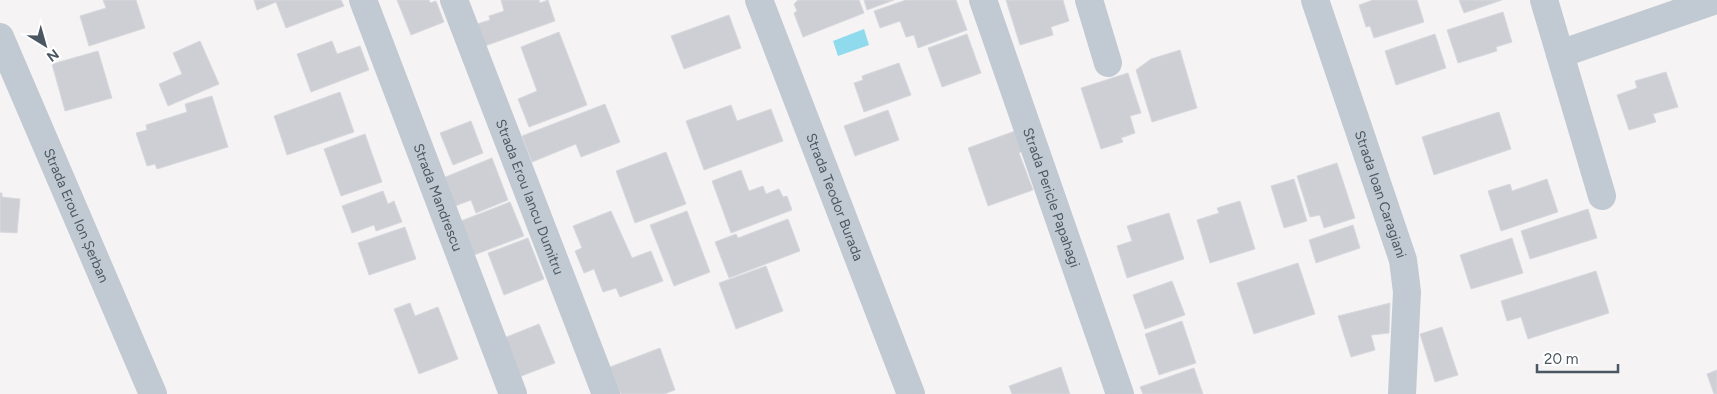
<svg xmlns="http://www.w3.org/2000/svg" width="1717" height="394" font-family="Figtree,sans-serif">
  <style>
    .water { fill: #90daee }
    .building { fill: #cdcfd5; stroke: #d7d9de }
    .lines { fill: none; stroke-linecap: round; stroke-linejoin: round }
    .minor { stroke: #c1cad2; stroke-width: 28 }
    .labels { text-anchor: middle; stroke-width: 4; stroke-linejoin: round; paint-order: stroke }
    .street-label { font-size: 14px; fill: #4a5661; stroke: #fff }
  </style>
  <rect width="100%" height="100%" fill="#f5f3f3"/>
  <polygon class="water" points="864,29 869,45 838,56 833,41"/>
  <g class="building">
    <polygon points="103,0 136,0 145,28 89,46 80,16 106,8"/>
    <polygon points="254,0 341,0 344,6 286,28 276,2 257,10"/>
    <polygon points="397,0 429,0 430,3 436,1 444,22 411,35"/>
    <polygon points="501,0 539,0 540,3 548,0 555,21 485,46 477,24 490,20 489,16 504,11"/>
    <polygon points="798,0 859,0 864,13 803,37 794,13 797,11 794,4"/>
    <polygon points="864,0 894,0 867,10"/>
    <polygon points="906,0 956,0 967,30 918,48 914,35 906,37 900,21 880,28 874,11"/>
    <polygon points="1006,0 1063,0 1069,21 1051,27 1053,35 1020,45"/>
    <polygon points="1373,0 1417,0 1424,22 1374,38 1370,26 1366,27 1359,5"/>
    <polygon points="1459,0 1502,0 1464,13"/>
    <polygon points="1503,12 1512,42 1496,47 1497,51 1458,63 1447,30"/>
    <polygon points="729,15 741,48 684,69 671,36"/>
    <polygon points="559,32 587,105 529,127 518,99 537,91 521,47"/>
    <polygon points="967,34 981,73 942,87 928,48"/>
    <polygon points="1435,34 1446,68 1396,85 1385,51"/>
    <polygon points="200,41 219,84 168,106 159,84 182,74 173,53"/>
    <polygon points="332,41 337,54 360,46 369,70 311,92 297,54"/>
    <polygon points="1180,50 1197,108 1152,122 1136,70 1151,59"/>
    <polygon points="98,51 112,98 65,111 52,64"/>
    <polygon points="899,63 911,95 864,112 854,83 863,80 862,76"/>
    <polygon points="1666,72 1678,107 1653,114 1656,122 1629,130 1617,95 1637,88 1635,81"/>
    <polygon points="1128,73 1141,113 1130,116 1135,133 1121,138 1123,142 1101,149 1081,88"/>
    <polygon points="340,92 354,132 287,155 274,116"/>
    <polygon points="212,96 228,147 157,169 155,164 147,166 136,133 147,130 146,125 187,112 185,104"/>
    <polygon points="605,104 620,142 581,157 576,144 532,162 522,136"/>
    <polygon points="731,105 737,121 771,109 783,141 704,170 686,121"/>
    <polygon points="888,110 899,140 855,156 844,126"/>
    <polygon points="1499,112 1511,149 1434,175 1422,137"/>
    <polygon points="471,121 483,153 453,165 440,133"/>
    <polygon points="1015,131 1022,151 1019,153 1033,190 988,206 968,148"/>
    <polygon points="365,134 382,182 341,196 324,149"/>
    <polygon points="666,152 686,204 635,223 616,171"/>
    <polygon points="492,158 508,200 476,213 471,200 455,206 443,178"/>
    <polygon points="1337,163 1355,218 1324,228 1320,215 1310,217 1297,176"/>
    <polygon points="741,170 749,191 763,186 766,194 779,189 783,197 787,196 792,210 731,233 712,181"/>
    <polygon points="1294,179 1307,221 1284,228 1271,186"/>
    <polygon points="1547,179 1558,212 1501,231 1488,191 1510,184 1512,191"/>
    <polygon points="383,191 388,204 394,201 402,222 376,231 374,225 352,233 342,206"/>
    <polygon points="0,193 2,193 2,197 20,199 17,233 0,232"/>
    <polygon points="1240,201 1255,249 1210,263 1197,220 1219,213 1217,208"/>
    <polygon points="510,202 524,236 474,255 461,221"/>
    <polygon points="1588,209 1597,238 1530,259 1521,231"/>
    <polygon points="611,211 632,258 651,251 663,281 620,297 616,288 603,292 594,269 584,273 575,251 582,248 573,226"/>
    <polygon points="687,211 710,272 674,286 650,225"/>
    <polygon points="1169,213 1184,259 1127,278 1117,246 1132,241 1127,226"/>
    <polygon points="788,219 800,251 729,278 715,242 736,234 738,238"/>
    <polygon points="1353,225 1360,248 1316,263 1309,240"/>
    <polygon points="405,227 416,259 369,275 358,243"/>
    <polygon points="528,238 544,279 504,295 488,253"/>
    <polygon points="1512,238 1523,273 1471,289 1460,255"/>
    <polygon points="1298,263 1315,314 1254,334 1237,283"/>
    <polygon points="766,266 783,311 736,329 719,283"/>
    <polygon points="1596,271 1609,313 1528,339 1521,317 1507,321 1501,301"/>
    <polygon points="1172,281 1185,315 1145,329 1133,295"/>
    <polygon points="410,303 415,316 438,307 458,359 419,374 394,309"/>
    <polygon points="1390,303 1389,333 1371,335 1375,350 1351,357 1338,316"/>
    <polygon points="1182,321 1196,363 1159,375 1145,334"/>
    <polygon points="539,324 555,363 519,377 504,338"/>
    <polygon points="1442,327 1458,375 1435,382 1420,334"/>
    <polygon points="660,348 675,390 664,394 621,394 610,367"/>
    <polygon points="1061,367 1070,394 1012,394 1009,386"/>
    <polygon points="1194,368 1203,394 1143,394 1140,387"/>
    <polygon points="1717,370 1717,394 1714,394 1707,374"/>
  </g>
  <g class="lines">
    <g class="minor">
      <path id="s1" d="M 363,0 L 513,394"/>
      <path id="s2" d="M 454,0 L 606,394"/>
      <path id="s3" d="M 759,0 L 911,394"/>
      <path id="s4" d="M 983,0 L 1120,394"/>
      <polyline points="1089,0 1108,63"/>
      <path id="s5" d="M 1315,0 L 1403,260 L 1407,292 L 1402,394"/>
      <polyline points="1544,0 1602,196"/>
      <path id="s6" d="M 0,37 L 153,394"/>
      <polyline points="1560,54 1716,0"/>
    </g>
  </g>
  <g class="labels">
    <g class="street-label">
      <text dy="5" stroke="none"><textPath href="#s5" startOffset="205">Strada Ioan Caragiani</textPath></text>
      <text dy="5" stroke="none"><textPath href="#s1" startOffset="211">Strada Mandrescu</textPath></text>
      <text dy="5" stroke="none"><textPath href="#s2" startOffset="211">Strada Erou Iancu Dumitru</textPath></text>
      <text dy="5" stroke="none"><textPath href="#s3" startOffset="211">Strada Teodor Burada</textPath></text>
      <text dy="5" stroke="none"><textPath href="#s4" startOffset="209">Strada Pericle Papahagi</textPath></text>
      <text dy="5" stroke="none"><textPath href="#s6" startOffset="194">Strada Erou Ion Șerban</textPath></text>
    </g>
  </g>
  <g transform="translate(45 45) rotate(143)" stroke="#ffffff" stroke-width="4" paint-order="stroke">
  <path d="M0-4L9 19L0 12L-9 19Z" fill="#4a5661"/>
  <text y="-8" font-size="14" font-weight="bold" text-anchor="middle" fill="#4a5661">N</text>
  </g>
  <path d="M1537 364v8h81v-8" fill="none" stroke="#4a5661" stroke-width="2.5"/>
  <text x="1544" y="364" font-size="15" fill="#4a5661" stroke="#ffffff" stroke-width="4" paint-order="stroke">20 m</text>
</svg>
